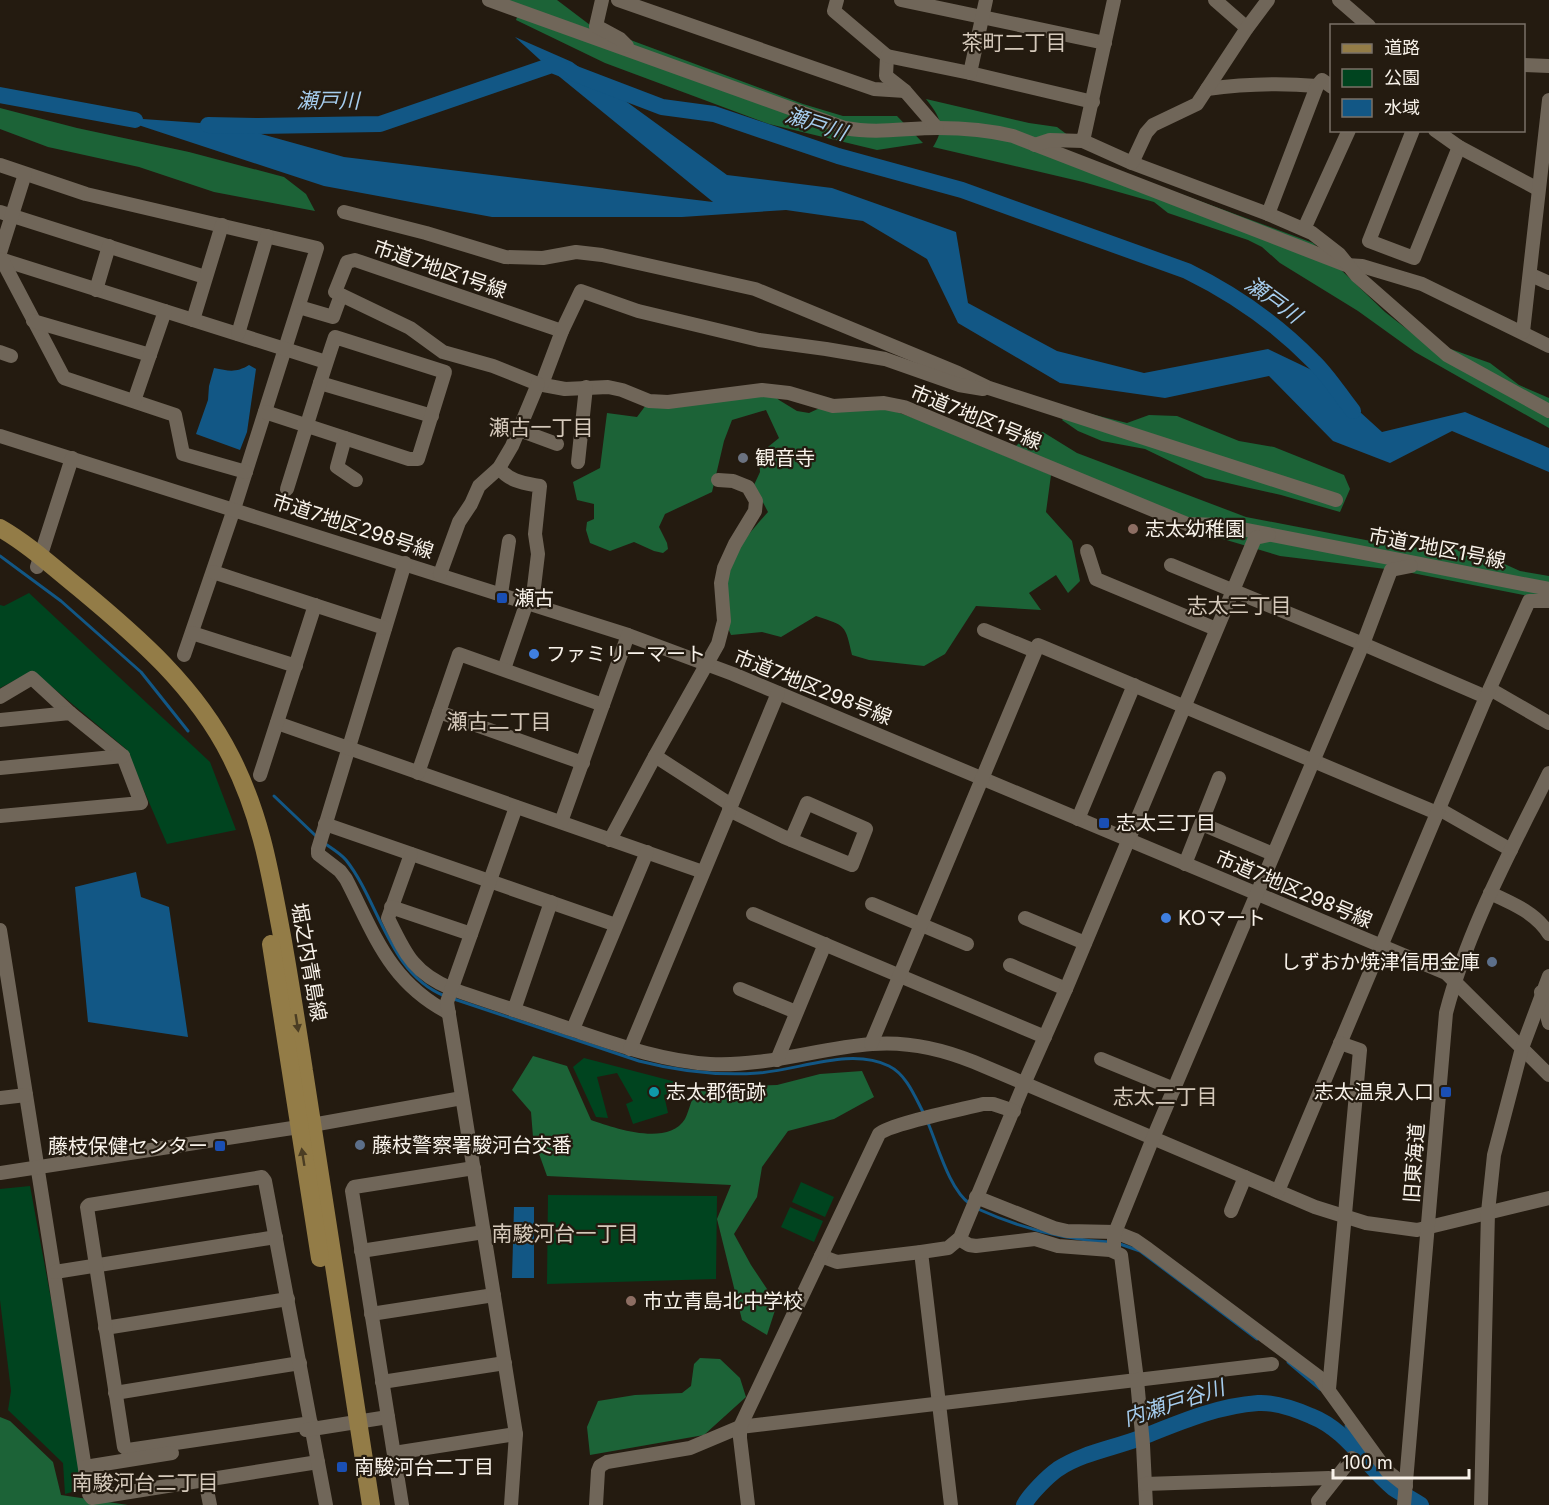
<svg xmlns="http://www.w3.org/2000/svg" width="1549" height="1505" font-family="Inter,'Noto Sans JP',sans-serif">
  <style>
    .green { fill: #00441f }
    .forest { fill: #1c6337 }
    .water { fill: #125785 }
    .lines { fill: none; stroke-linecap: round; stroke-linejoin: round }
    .stream { stroke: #125785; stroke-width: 3 }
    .river { stroke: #125785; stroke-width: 16 }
    .minor { stroke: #706659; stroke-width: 14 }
    .major { stroke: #937c47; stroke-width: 18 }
    .oneway { fill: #4b3d23 }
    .worship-dot { fill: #6b7280; stroke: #241b10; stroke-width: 2 }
    .education-dot { fill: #8d6e63; stroke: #241b10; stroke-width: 2 }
    .transit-dot { fill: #1a4fb4; stroke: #241b10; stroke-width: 2 }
    .shop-dot { fill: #3f7fe0; stroke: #241b10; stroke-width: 2 }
    .service-dot { fill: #5c6f8a; stroke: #241b10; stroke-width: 2 }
    .culture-dot { fill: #0f9aa8; stroke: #241b10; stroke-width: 2 }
    .labels { text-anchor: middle; stroke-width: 4.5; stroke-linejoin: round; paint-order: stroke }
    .street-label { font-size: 20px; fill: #f8f2ea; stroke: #241b10 }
    .poi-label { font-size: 20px; fill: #f8f2ea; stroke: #241b10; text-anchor: start }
    .neighbourhood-label { font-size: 21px; fill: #d5c9bb; stroke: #241b10 }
    .water-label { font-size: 21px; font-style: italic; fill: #a6cdee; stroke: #241b10 }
  </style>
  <rect width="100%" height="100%" fill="#241b10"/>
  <g class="green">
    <polygon points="29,593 210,762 236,830 167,844 126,749 33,671 0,688 0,605 4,606"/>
    <polygon points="584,1058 676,1082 678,1091 664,1095 668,1113 633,1124 626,1104 633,1101 617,1073 597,1077 608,1118 596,1117 573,1067"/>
    <polygon points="801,1182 834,1197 825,1217 792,1202"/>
    <polygon points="30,1186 86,1488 65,1494 63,1463 8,1410 11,1391 0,1300 0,1189"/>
    <polygon points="548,1195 717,1196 716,1279 547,1284"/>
    <polygon points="790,1207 823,1221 814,1242 781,1227"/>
  </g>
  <g class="forest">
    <polygon points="506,0 557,0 590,25 803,104 843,116 897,116 923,143 877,150 769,124 605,63 516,20 521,6"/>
    <path d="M 926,99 L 1029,123 L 1057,127 L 1069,136 L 1059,149 L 1313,243 L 1385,312 L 1417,337 L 1490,363 L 1519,385 L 1549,398 L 1549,428 L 1415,352 L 1358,311 L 1280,263 L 1262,247 L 1248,240 L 1168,213 L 1154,202 L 1083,182 L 933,147 C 946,126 940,117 926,99 Z"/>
    <polygon points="0,108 77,128 189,152 284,177 306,194 315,211 214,192 139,167 48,147 0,129"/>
    <path d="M 773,394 L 779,400 L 797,411 L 809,413 L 822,407 L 880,406 L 922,421 L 1051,475 L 1046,512 L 1072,541 L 1080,581 L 1068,593 L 1056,575 L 1029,593 L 1041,610 L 976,606 L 945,654 L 924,666 L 869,660 L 852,655 C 845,624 846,626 816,616 L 781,637 L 762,632 L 731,635 L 728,628 C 727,613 725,596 726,580 C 729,555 752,530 768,512 L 754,485 L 760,472 L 759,460 L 763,451 L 779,438 L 766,410 L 732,420 L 724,441 L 712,492 L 665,514 L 659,527 L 667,543 L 668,549 L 663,553 L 654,551 L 634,542 L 610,551 L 590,543 L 586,530 L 587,522 L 594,519 L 594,504 L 577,500 L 573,482 L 600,468 L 607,413 L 637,417 L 646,405 Z"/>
    <polygon points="1071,409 1127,423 1149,415 1177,416 1239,441 1274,447 1344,475 1350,489 1340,512 1281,495 1205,478 1145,449 1102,441 1078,431 1062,420"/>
    <polygon points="1043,432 1077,453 1246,517 1407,548 1442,546 1489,557 1520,571 1549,576 1549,593 1533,597 1402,571 1280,556 1223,539 1054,476 1016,446 1023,439"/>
    <path d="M 533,1056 L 567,1066 L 591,1120 C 614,1128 668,1147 685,1119 C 690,1109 691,1098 698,1088 L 777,1085 L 820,1074 L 862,1071 L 874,1097 L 834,1119 L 788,1131 L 762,1167 L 757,1197 L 734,1234 L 751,1265 L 777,1304 L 767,1335 L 742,1320 L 717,1219 L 731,1185 L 547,1176 L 533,1137 L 531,1112 L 512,1090 Z"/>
    <polygon points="700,1358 720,1359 740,1378 746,1397 704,1435 590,1455 587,1427 598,1401 635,1395 682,1393 691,1386 694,1364"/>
    <polygon points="0,1417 10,1421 53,1462 61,1495 128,1505 0,1505"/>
  </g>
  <g class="water">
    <polygon points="515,37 572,62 727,175 832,188 956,232 968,303 1057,351 1144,373 1268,349 1316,372 1382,432 1465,412 1549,448 1549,472 1452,431 1390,463 1333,441 1269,376 1165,398 1060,383 958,323 927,259 863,221 786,210 682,217 492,217 324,186 114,117 229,125 344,157 713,202 550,69"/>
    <path d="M 249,365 L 256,369 L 247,432 L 240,450 L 196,434 L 208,400 L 209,386 L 214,368 C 229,371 236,373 249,365 Z"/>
    <polygon points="136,872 141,897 169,907 188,1037 88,1022 75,887"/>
    <polygon points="514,1207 534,1207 534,1278 512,1278"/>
  </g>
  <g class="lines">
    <g class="stream">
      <polyline points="0,556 61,601 141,672 188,731"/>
      <polyline points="274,796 316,836"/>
      <path d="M 324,843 C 331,848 340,853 346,860 C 380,903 389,974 445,996"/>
      <path d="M 451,998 L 639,1061 C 678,1071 718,1076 758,1073 C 800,1070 850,1047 889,1066 C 907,1075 915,1097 924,1114"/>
      <path d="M 928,1123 C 938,1146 949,1189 970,1204"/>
      <path d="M 978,1209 C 1020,1228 1064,1240 1110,1242"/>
      <polyline points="1117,1243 1140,1251 1257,1339"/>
      <polyline points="1288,1362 1320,1389"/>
      <polyline points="1346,1426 1373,1467"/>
    </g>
    <g class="river">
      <polyline points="0,95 135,120"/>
      <path d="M 208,125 L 258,126 L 380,124 L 552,65 L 662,107 L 714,114 L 838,156 L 962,190 L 1187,271 C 1234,294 1276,323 1313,361 C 1328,375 1340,395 1353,411"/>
      <path d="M 1024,1505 C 1030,1494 1048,1476 1058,1469 C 1082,1453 1114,1448 1140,1438 C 1178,1423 1216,1406 1258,1403 C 1276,1402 1295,1409 1311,1416 C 1347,1430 1365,1465 1393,1488 C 1402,1494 1412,1499 1421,1505"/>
    </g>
    <g class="minor">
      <path d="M 489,0 L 845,128 C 877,134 906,128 938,128 C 963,128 988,130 1013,136 L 1346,265 L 1362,266 L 1422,284 L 1549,346"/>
      <polyline points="602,0 596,26 620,39 627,46"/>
      <polyline points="618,0 874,89 905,91"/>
      <polyline points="837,0 834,11 887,56 886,76 905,91 937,128"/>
      <polyline points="901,0 1105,43"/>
      <polyline points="1215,0 1247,28"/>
      <polyline points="1339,0 1369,26"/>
      <polyline points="887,56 970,73 1093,102"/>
      <polyline points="1524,65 1549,66"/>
      <polyline points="970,73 986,0"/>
      <path d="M 1207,89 C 1244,84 1280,83 1317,86"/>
      <polyline points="1413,130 1369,241 1414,258 1459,147"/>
      <polyline points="1435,130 1459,147 1538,189"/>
      <polyline points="1083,141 1132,163 1268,214 1312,233 1339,254 1357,276 1447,355 1549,411"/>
      <polyline points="1035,145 1050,140 1083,141 1114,0"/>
      <polyline points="1132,163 1146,133 1153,125 1197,104 1247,28 1268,0"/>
      <polyline points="0,165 86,194 317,248 234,509 184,655"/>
      <polyline points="0,212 205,277"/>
      <polyline points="344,212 426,233 505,257 543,258 576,252 602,255 755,289 958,373 989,388 1336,500"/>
      <polyline points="1268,214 1317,86 1322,80 1332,87"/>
      <polyline points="1304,229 1349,130"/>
      <polyline points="0,253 25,174"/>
      <polyline points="0,259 326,362"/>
      <polyline points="2,260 64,378 175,415 183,454 246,472"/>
      <polyline points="1531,275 1549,283"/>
      <polyline points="96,290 109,246"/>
      <polyline points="299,307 333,317 341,295"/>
      <polyline points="193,320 222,225"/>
      <polyline points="33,321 150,355"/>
      <polyline points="562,331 355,260 347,262 335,292 410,328 443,352 493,366 538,384 565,389 608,387 622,390 649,401 668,402 762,390 789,393 833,406 884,403 904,407 1187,524 1221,525 1549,589"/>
      <polyline points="1523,332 1549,100"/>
      <polyline points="238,334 267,236"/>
      <polyline points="0,352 11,356"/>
      <polyline points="320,383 432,416"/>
      <polyline points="542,384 562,331 581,291 638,311 759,340 826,349 885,359 959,385 983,389"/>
      <polyline points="134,401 165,311"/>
      <path d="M 265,412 L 409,459 L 418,459 L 445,372 L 335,337 C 318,387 303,438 287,489"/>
      <polyline points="519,430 557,444"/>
      <polyline points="0,436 628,635 733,674 1446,973 1549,1075"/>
      <polyline points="345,438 337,467 356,480"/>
      <polyline points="578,462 586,387"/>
      <path d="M 499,468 C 510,482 524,483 540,486 L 535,534 L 538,554 L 532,604"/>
      <polyline points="1087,551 1096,579 1216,629"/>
      <path d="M 405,563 L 318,849 L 318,854 L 340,871 L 346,879 C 375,935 389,982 449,1013"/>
      <polyline points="1171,565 1363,644 1486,697"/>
      <polyline points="37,567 72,458"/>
      <polyline points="213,572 385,628"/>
      <polyline points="440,574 459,522 471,504 479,486 499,468 512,446 538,384"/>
      <polyline points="501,594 509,541"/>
      <polyline points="984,630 1035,651"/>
      <polyline points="192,633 296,666"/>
      <polyline points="504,669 527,602"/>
      <polyline points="1490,689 1549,723"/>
      <polyline points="0,697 32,678 70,713"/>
      <polyline points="439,712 583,763"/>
      <polyline points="0,720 70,713 123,756 141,803 0,816"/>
      <polyline points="277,723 703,872"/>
      <polyline points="655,756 731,805"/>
      <polyline points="0,768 123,756"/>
      <polyline points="418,773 459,654 603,705"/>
      <polyline points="260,775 315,605"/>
      <polyline points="1439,809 1511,850"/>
      <polyline points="729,810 784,837 852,865 866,829 807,803 791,840"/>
      <polyline points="1078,819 1134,685"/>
      <polyline points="561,822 628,635"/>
      <polyline points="325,824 616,925"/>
      <polyline points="1202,824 1273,854"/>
      <polyline points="610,840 655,756 718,644 724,621 721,583 724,568 735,544 755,511 756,501 748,487 733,481 718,480"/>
      <path d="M 411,854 L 388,918 C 405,953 413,973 452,989 C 492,1003 533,1016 573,1030 C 618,1045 662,1061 710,1064 C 765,1067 818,1048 872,1044 C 908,1041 942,1049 974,1062 L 1315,1207 L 1366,1223 L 1417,1230 L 1549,1198"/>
      <polyline points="1185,864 1219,778"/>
      <path d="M 1490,893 C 1512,903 1536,913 1549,934"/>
      <polyline points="872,904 967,944"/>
      <polyline points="391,907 471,934"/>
      <polyline points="753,914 1045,1037"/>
      <polyline points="1025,918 1085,943"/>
      <polyline points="0,930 89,1494 92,1498 318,1462"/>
      <polyline points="1010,965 1066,989"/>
      <polyline points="740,989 796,1012"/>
      <polyline points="1541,992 1549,1023"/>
      <polyline points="514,1010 551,902"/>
      <polyline points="573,1029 647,852"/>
      <polyline points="871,1044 1038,645 1437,813"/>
      <polyline points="630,1049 778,693"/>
      <polyline points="1101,1059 1174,1089"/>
      <polyline points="777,1060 825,944"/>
      <polyline points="0,1098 26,1095"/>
      <polyline points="0,1173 312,1125 462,1098"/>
      <polyline points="1278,1191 1486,697 1529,601 1549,601"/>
      <polyline points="976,1197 1054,1228 1067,1231 1115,1232 1135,1240 1148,1249 1319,1377 1387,1471 1406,1486"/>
      <polyline points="1231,1211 1245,1177"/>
      <polyline points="959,1239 969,1245 976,1246 1035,1239 1058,1246 1110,1250 1121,1255 1137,1380 1143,1445 1146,1505"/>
      <polyline points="361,1251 484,1232"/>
      <polyline points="1114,1251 1114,1235 1153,1138 1363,644 1391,570 1411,566"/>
      <polyline points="921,1252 951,1505"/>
      <polyline points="821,1256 837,1262 921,1252 948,1248 960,1238 1024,1084 1066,989 1255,538 1269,535"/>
      <polyline points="55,1272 276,1237"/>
      <polyline points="371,1314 494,1295"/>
      <polyline points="105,1328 288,1299"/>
      <polyline points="382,1382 505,1363"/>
      <polyline points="1329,1389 1360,1050 1340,1043"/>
      <polyline points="115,1393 300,1363"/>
      <polyline points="311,1423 128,1450 124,1447 87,1207 89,1205 262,1177 265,1181 326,1505"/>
      <polyline points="306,1430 388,1417"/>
      <polyline points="394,1453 516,1434"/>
      <polyline points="85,1467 172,1453"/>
      <polyline points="205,1480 210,1505"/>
      <polyline points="1145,1484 1329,1478 1334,1480"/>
      <polyline points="402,1505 352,1191 354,1187 474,1168"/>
      <polyline points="511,1505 516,1434 447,1002 516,807"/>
      <polyline points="596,1505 598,1471 600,1466 607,1462 690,1448 740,1427 1272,1364"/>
      <path d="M 748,1505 L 740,1438 L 740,1427 L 879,1134 C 889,1124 964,1109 983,1104 L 993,1104 L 1014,1111"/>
      <polyline points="1319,1505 1318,1501 1352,1458"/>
      <path d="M 1404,1505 L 1446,1013 C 1468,928 1511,851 1549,773"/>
      <polyline points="1481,1505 1488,1212 1494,1155 1522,1048 1549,976"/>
    </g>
    <g class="major">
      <path d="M 0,528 C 28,544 53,567 79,588 C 138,637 196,687 231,757 C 261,816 270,872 282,936 C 290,981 297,1026 304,1071 C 326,1216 348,1361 371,1505"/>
      <polyline points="271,944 320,1258"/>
    </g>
  </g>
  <defs><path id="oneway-solid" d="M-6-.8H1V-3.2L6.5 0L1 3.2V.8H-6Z" transform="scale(1.5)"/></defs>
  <g class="oneway">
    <use href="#oneway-solid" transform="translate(297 1023) rotate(81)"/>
    <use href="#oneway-solid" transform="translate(303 1157) rotate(-99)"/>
  </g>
  <circle class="worship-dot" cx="743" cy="458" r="6"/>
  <g class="education-dot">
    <circle cx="1133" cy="529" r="6"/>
    <circle cx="631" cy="1301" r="6"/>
  </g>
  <g class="transit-dot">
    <rect x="496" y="592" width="12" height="12" rx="3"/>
    <rect x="1098" y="817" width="12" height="12" rx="3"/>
    <rect x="1440" y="1086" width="12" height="12" rx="3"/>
    <rect x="214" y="1140" width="12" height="12" rx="3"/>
    <rect x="336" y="1461" width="12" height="12" rx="3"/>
  </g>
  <g class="shop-dot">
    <circle cx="534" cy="654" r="6"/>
    <circle cx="1166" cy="918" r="6"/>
  </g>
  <g class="service-dot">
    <circle cx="1492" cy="962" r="6"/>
    <circle cx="360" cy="1145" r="6"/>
  </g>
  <circle class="culture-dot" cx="654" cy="1092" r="6"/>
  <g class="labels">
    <g class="street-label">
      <text transform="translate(440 269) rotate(19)" y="7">市道7地区1号線</text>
      <text transform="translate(976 417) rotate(22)" y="7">市道7地区1号線</text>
      <text transform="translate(353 526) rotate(18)" y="7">市道7地区298号線</text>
      <text transform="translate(1437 548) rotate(11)" y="7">市道7地区1号線</text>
      <text transform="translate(813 687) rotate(22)" y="7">市道7地区298号線</text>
      <text transform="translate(1294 889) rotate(23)" y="7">市道7地区298号線</text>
      <text transform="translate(309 962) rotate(80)" y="7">堀之内青島線</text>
      <text transform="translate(1414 1163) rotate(-86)" y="7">旧東海道</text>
    </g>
    <g class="poi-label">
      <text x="755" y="465">観音寺</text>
      <text x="1145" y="536">志太幼稚園</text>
      <text x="514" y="605">瀬古</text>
      <text x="546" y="661">ファミリーマート</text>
      <text x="1116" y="830">志太三丁目</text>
      <text x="1178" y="925">KOマート</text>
      <text x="1480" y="969" text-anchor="end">しずおか焼津信用金庫</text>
      <text x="666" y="1099">志太郡衙跡</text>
      <text x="1434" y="1099" text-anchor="end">志太温泉入口</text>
      <text x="372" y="1152">藤枝警察署駿河台交番</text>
      <text x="208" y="1153" text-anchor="end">藤枝保健センター</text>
      <text x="643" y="1308">市立青島北中学校</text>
      <text x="354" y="1474">南駿河台二丁目</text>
    </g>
    <g class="neighbourhood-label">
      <text x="1014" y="50">茶町二丁目</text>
      <text x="541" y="435">瀬古一丁目</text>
      <text x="1239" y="613">志太三丁目</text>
      <text x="499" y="729">瀬古二丁目</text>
      <text x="1165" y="1104">志太二丁目</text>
      <text x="565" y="1241">南駿河台一丁目</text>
      <text x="145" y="1490">南駿河台二丁目</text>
    </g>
    <g class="water-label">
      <text x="328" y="108">瀬戸川</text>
      <text transform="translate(816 124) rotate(18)" y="7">瀬戸川</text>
      <text transform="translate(1273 300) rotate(36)" y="7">瀬戸川</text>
      <text transform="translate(1174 1403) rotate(-18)" y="7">内瀬戸谷川</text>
    </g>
  </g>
  <rect x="1330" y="24" width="195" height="108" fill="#241b10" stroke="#797167" stroke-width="1.5"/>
  <rect x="1342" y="44" width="30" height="9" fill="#937c47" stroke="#797167" stroke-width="1.5"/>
  <text x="1384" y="54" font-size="18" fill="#f8f2ea">道路</text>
  <rect x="1342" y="69" width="30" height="18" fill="#00441f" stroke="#797167" stroke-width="1.5"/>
  <text x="1384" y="84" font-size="18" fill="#f8f2ea">公園</text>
  <rect x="1342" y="99" width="30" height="18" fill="#125785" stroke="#797167" stroke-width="1.5"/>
  <text x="1384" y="114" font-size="18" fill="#f8f2ea">水域</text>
  <path d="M1333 1469v9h136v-9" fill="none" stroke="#f8f2ea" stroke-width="3"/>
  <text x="1342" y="1469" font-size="18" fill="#f8f2ea" stroke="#241b10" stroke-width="4.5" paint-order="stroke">100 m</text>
</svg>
